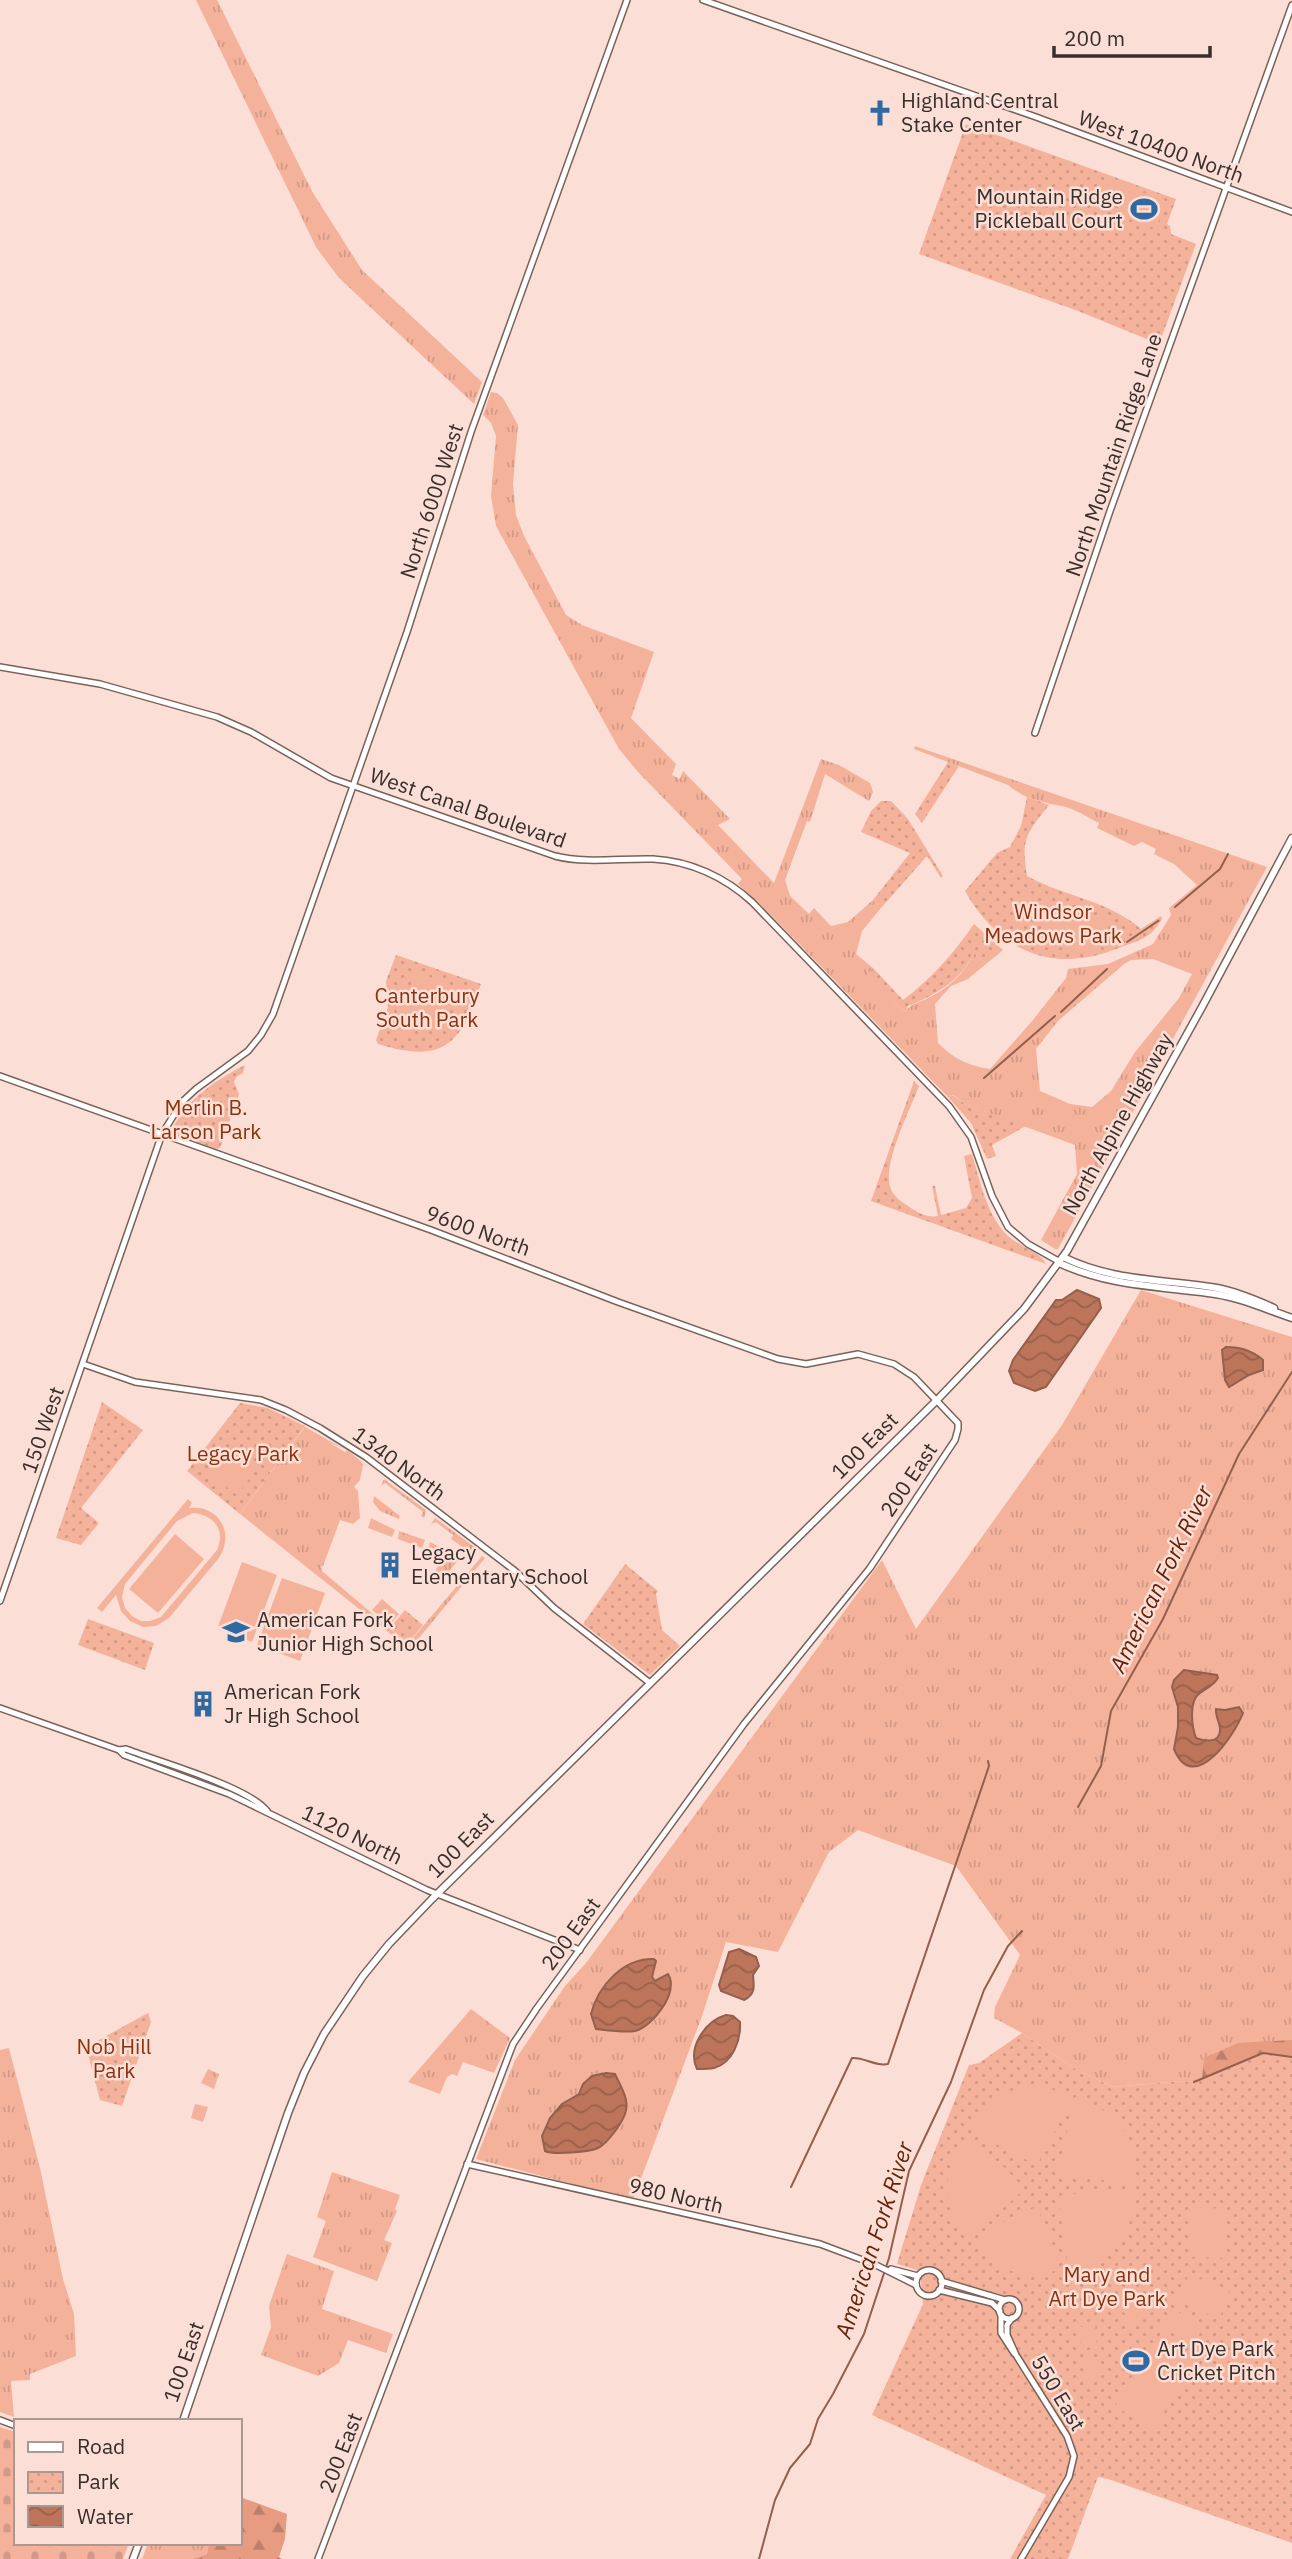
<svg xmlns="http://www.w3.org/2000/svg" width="1292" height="2559" font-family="'IBM Plex Sans',sans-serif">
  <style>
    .grass { fill: url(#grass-tufts); fill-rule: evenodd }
    .forest { fill: url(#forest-firs) }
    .cemetery { fill: url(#cemetery-stones) }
    .park { fill: url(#park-dots) }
    .pitch { fill: #f5b29b; fill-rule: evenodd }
    .water { fill: url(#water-waves); stroke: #945f4c; stroke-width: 2 }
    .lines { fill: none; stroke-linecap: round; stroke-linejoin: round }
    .stream { stroke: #945f4c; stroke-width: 2 }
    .tertiary-casing { stroke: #79625a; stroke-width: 8 }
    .secondary-casing { stroke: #79625a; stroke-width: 9 }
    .tertiary { stroke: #fff; stroke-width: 5 }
    .secondary { stroke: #fff; stroke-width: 6 }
    .labels { text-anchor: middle; stroke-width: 5; stroke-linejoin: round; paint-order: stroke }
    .poi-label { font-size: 21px; fill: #382e2a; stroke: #fbdfd6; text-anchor: start }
    .street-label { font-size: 21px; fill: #382e2a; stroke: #fbdfd6 }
    .park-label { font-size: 21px; fill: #8a320e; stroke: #fbdfd6 }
    .water-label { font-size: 23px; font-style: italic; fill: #662308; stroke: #fbdfd6 }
  </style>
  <defs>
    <pattern id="grass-tufts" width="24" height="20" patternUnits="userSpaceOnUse" patternTransform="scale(1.75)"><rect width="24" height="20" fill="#f5b29b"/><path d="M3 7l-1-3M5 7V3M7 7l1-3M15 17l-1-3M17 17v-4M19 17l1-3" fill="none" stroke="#d39986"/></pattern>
    <pattern id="forest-firs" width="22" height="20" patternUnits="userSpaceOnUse" patternTransform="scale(1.75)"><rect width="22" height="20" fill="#e79b81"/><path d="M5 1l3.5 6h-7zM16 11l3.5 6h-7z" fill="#bc7f6a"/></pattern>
    <pattern id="cemetery-stones" width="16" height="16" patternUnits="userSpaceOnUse" patternTransform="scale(1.75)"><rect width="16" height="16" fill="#f5b29b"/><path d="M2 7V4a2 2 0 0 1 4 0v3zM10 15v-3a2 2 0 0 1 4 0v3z" fill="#d39986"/></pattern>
    <pattern id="park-dots" width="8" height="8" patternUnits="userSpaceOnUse" patternTransform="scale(1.75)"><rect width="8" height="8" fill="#f5b29b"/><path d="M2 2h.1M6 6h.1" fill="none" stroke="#d39986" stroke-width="1.8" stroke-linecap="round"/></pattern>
    <pattern id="water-waves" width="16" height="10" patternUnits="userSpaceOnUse" patternTransform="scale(1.75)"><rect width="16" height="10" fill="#bc745b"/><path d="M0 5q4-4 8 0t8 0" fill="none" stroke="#9a604b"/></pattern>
  </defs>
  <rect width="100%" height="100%" fill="#fbdfd6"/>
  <g class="grass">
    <polygon points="196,0 217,0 313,193 362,270 482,382 474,404 339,278 316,247"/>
    <path d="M 491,392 L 497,393 L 503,398 L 518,425 L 513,484 L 516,515 L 524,536 L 566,615 L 582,625 L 654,652 L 631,718 L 676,764 L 672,775 L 680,779 L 683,771 L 730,819 L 718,825 L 774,883 L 821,759 L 839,765 L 870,783 L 873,792 L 869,801 L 825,774 L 810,822 L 807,821 L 785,880 L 790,896 L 809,914 L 814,908 L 831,926 L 848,922 L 873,900 L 881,908 L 862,931 L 856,954 L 873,968 L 868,975 L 901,1009 L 906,1011 C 911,1003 922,1002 930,997 C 949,988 966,971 974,953 L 986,964 L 968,979 L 951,986 L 935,1004 L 938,1043 C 954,1059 967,1065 990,1069 L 1033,1020 L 1066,978 L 1068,969 L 1108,964 L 1153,944 L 1171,915 L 1169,908 L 1197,885 L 1174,864 L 1154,854 L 1156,849 L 1142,842 L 1134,846 L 1097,828 L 1099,823 C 1086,817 1075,808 1061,806 C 1041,802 1024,799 1008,785 L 914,749 L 915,746 L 1267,867 L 1058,1249 L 1055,1249 L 1041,1240 L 1077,1174 L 1075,1145 L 967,1105 L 953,1095 L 947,1096 L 773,917 L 738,884 L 742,879 L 639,773 L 619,749 L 496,526 L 491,496 L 496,436 L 491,423 L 483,415 ZM 1153,959 L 1192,974 L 1179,998 L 1135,1052 L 1111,1091 L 1092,1107 L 1070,1104 L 1040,1091 L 1036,1049 L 1058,1021 L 1124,964 L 1131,960 Z"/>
    <polygon points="1141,1290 1292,1337 1292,2057 1239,2062 1194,2082 1181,2081 1113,2087 1075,2069 1022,2033 994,2018 995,2007 1020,1955 956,1866 858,1830 829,1852 778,1952 726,1942 702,2016 633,2200 476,2159 515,2060 565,1986 586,1963 882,1560 916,1629 1062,1425"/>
    <polygon points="291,1419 344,1449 328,1442 345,1452 347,1450 376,1473 359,1460 363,1465 360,1480 354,1487 358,1491 360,1518 353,1524 340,1520 323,1566 320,1567 322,1568 322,1571 407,1643 407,1647 240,1514 304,1428"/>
    <polygon points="384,1479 426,1510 424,1518 421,1516 423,1512 385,1483 381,1486"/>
    <polygon points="374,1496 400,1516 399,1519 380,1511 373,1502"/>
    <polygon points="371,1518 395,1530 392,1537 368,1528"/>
    <polygon points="435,1518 476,1548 473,1554 451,1539 453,1535 436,1522 431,1524"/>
    <polygon points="399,1531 425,1540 422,1548 398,1539"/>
    <polygon points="430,1542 460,1558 441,1581 433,1578 443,1552 429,1547"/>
    <polygon points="482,1556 485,1558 410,1649 408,1644"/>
    <polygon points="471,2009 510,2038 494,2073 463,2062 457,2076 452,2074 447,2077 440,2094 408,2082"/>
    <polygon points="9,2048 40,2168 63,2279 74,2314 76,2356 30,2374 30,2380 11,2381 14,2417 0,2412 0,2050"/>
    <polygon points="208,2069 219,2074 214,2089 201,2083"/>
    <polygon points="195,2104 208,2107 203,2122 191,2118"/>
    <polygon points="332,2172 400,2195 395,2209 397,2211 384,2240 392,2243 377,2281 313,2257 326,2221 317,2217"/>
    <polygon points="287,2254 334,2271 322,2309 393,2334 386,2353 348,2340 339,2363 318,2376 261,2355 271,2327 269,2306"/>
    <polygon points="148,2543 209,2543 207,2554 192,2559 142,2559"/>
  </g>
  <g class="forest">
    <polygon points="1292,2040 1292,2120 1200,2100 1204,2058 1238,2043"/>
    <polygon points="240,2497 287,2514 285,2539 279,2557 282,2559 192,2559 207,2554 209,2543 240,2543"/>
  </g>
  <polygon class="cemetery" points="0,2427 16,2432 16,2543 129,2543 123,2559 0,2559"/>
  <g class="park">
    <polygon points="966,124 1176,199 1167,224 1170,226 1171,234 1196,244 1159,344 1078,311 919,254"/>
    <polygon points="948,762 959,766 922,823 915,814"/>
    <path d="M 1027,797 L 1049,805 C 1026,834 1021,839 1027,876 C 1065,897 1108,900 1141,929 L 1161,916 L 1162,919 C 1149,940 1141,939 1119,948 C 1053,975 999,951 965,891 L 997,853 L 1010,847 L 1021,826 Z"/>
    <polygon points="881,801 891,801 908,819 943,876 941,878 927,856 881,908 873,900 910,853 861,832 871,811"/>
    <path d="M 974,924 L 1003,950 L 986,964 L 974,953 C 961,980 936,995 908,1006 L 906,1011 L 901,1009 L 867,975 L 873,968 L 903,1000 C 932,978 953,954 974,924 Z"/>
    <path d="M 396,955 L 481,984 C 461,1045 443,1064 378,1044 L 376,1040 L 388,1007 L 386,981 Z"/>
    <path d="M 245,1065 L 243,1073 L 237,1076 L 234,1082 L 239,1094 L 220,1148 L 216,1149 L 174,1134 L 172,1129 C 189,1098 214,1081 245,1065 Z"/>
    <path d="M 914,1081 L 919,1086 C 910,1110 883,1162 890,1186 C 892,1195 900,1201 908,1206 C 916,1212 927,1218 938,1216 L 932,1186 L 935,1186 L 941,1215 L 966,1208 L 972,1198 L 964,1156 L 972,1154 C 980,1180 986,1214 1007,1235 C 1017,1246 1040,1251 1046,1264 L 871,1201 Z"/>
    <polygon points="952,1095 967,1105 1026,1126 992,1145 996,1156 987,1159 971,1123 947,1096"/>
    <polygon points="102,1402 143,1430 81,1508 99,1523 81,1545 56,1538"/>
    <polygon points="240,1403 268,1408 305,1426 240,1514 187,1471"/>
    <polygon points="625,1564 658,1591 656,1594 662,1630 680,1646 650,1675 583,1624"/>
    <polygon points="405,1610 423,1625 408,1643 390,1628"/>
    <polygon points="88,1619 154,1643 145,1670 78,1645"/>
    <polygon points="148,2013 151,2022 122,2106 100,2100 86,2047"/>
    <polygon points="1022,2033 1075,2069 1113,2087 1181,2081 1194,2082 1263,2053 1292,2057 1292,2543 1108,2479 1098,2477 1068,2559 1010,2559 1046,2495 872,2415 923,2304 920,2271 897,2264 921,2185 969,2065 979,2063"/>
  </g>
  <g class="pitch">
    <polygon points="1111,178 1126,184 1118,206 1103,201"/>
    <polygon points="1131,188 1166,201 1156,229 1121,216"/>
    <polygon points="1026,892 1037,895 1030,915 1019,911"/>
    <polygon points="1052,901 1105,919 1093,956 1040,938"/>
    <polygon points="416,972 463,989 455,1009 409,992"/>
    <polygon points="400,1002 415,1006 405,1035 391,1030"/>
    <polygon points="235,1460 248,1461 259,1466 237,1495 208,1473 215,1466"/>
    <path d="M 188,1499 L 192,1503 L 189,1508 C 219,1504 236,1534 218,1559 L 169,1618 L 156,1626 L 143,1627 L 130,1621 L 121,1611 L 116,1595 L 102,1612 L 97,1608 ZM 193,1513 C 214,1515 226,1530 217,1550 L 161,1617 L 150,1621 L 141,1621 L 132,1616 L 125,1608 L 122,1597 L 125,1584 L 177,1521 Z"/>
    <polygon points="175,1534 204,1559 158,1613 129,1589"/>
    <polygon points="242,1562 277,1575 252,1642 217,1629"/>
    <polygon points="282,1578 325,1593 300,1661 257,1645"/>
    <polygon points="382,1599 399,1614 390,1625 372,1610"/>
    <path d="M 1019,2088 L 1047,2088 L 1073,2096 L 1038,2163 L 1034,2164 L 975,2133 C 967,2110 1002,2093 1019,2088 Z"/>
    <path d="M 1075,2097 C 1117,2111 1142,2139 1134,2185 L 1061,2174 L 1058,2170 Z"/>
    <path d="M 969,2138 L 1004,2167 L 1023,2187 L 1023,2191 L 968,2239 C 940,2210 940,2167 969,2138 Z"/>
    <path d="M 1134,2189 C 1136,2231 1112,2266 1069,2272 L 1058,2199 L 1061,2195 Z"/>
    <polygon points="1192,2207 1227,2209 1226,2258 1190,2257"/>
    <path d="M 1034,2208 L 1038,2210 L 1049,2235 L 1060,2269 C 1028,2283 993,2271 978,2239 L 1008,2219 Z"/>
    <polygon points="1189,2274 1230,2292 1219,2319 1177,2301"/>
    <polygon points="1144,2292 1156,2310 1132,2325 1120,2307"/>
    <polygon points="1173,2309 1198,2323 1188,2341 1163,2328"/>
    <polygon points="1095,2325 1097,2347 1081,2348 1079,2327"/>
    <polygon points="1156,2340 1194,2364 1153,2430 1115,2406"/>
    <polygon points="1099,2357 1101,2378 1085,2379 1083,2358"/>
  </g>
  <g class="water">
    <polygon points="1077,1290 1099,1299 1101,1308 1046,1387 1035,1391 1014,1383 1009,1371 1013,1360 1056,1300 1062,1300"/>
    <path d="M 1226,1347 C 1239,1347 1253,1351 1263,1360 L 1263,1370 L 1249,1375 L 1229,1387 L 1225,1380 L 1222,1350 Z"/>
    <path d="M 1184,1670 L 1217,1675 L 1218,1678 C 1213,1686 1207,1688 1200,1693 C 1188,1701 1192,1727 1196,1738 C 1204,1741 1219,1744 1220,1731 C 1221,1724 1215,1717 1216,1709 L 1225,1710 L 1239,1707 L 1243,1713 C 1235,1734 1194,1797 1174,1749 L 1178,1727 L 1178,1707 L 1172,1687 L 1174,1680 Z"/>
    <path d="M 739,1949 L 756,1957 L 759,1966 L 753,1975 C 754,1986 756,1994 744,2000 L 721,1991 L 719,1985 L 729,1952 Z"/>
    <path d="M 654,1959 L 656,1961 L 652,1977 L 655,1981 L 668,1974 C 680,1992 652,2027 635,2031 C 626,2033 605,2030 596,2029 L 591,2014 C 598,1986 623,1958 654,1959 Z"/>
    <path d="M 726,2015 L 733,2016 L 740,2022 C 741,2040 733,2063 714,2068 C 709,2069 702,2069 697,2069 C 687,2048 705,2021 726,2015 Z"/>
    <path d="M 606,2073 L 615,2074 C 620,2085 629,2099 626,2110 C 625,2120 607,2144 598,2148 C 590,2152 553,2155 545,2151 L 542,2136 L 550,2118 L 562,2104 L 579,2094 L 583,2084 L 592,2076 Z"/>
  </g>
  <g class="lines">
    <g class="stream">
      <polyline points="1175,907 1220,869 1228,854"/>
      <polyline points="1127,942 1158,921"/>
      <polyline points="1061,1012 1107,969"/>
      <polyline points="984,1078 1055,1016"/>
      <polyline points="1078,1807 1101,1766 1111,1711 1163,1619 1239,1454 1292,1372"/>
      <polyline points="1194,2082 1263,2053 1292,2057"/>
      <path d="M 791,2187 L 852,2058 C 865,2057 875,2067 888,2064 L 989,1766 L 988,1761"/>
      <polyline points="759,2559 775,2500 790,2468 810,2444 818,2419 833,2394 864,2334 889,2258 909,2171 951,2082 984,1990 1008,1946 1022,1931"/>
    </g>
    <g class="tertiary-casing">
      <g id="tertiary">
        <polyline points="703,0 1036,117 1292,212"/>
        <path d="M 0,667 L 100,684 L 217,717 L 251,732 L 331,778 L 555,856 C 587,864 620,858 653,859 C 690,861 725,877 752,902 L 949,1106 L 971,1137 L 992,1196 L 1008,1227 L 1028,1244 L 1060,1262"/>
        <polyline points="1035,733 1110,511 1292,5"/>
        <polyline points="0,1076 431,1230 618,1302 778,1359 806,1364 858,1354 894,1364 914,1377 958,1423 958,1429 955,1440 870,1568 744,1724 537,2008 513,2044 318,2559"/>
        <polyline points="83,1364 135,1382 261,1400 286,1410 320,1428 366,1457 515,1571 554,1608 650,1683"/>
        <polyline points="0,1601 162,1134 182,1102 196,1089 248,1051 261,1035 273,1014 407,632 471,432 627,0"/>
        <polyline points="0,1708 119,1750 124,1755 229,1794 427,1890 580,1950"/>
        <path d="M 119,1750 L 126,1749 C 157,1761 249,1787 267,1811"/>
        <polyline points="467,2164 820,2244 876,2265 916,2285"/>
        <polyline points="891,2269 918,2276"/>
        <circle cx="929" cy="2283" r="13"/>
        <polyline points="941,2281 1005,2300"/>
        <polyline points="939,2290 992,2303 1000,2311"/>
        <circle cx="1009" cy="2309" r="10"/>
        <polyline points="1001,2315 1001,2333 1014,2353"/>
        <polyline points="1012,2318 1007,2325 1007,2335 1016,2355 1067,2436 1074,2456 1069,2477 1021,2559"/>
        <polyline points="0,2420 16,2426"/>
      </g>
    </g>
    <g class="secondary-casing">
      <g id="secondary">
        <path d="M 1063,1257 C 1113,1282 1164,1279 1217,1288 C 1237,1292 1256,1300 1274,1308"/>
        <path d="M 1059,1263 C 1109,1286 1156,1286 1208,1293 C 1237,1296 1265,1309 1292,1318"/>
        <polyline points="183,2421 288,2113 304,2073 324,2034 363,1976 389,1944 432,1899 937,1400 1024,1309 1067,1251 1202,1007 1292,838"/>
        <polyline points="133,2559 139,2543"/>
      </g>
    </g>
    <use href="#tertiary" class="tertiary"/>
    <use href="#secondary" class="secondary"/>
  </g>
  <defs>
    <g id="church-bare" transform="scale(2.1)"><path d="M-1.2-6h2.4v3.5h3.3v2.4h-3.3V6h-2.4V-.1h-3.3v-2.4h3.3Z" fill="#2e69a1" stroke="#fbdfd6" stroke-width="2.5" paint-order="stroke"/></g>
    <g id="stadium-bare" transform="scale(2.1)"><path d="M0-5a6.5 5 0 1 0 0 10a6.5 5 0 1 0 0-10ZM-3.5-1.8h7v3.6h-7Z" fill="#2e69a1" stroke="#fbdfd6" stroke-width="2.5" paint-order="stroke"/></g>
    <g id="building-bare" transform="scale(2.1)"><path d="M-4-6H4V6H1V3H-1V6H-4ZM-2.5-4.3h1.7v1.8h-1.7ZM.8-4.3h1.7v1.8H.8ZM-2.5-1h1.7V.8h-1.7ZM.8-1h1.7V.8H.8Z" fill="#2e69a1" stroke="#fbdfd6" stroke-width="2.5" paint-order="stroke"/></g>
    <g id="school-bare" transform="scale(2.1)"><path d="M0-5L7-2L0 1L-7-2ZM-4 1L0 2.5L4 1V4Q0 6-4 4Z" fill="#2e69a1" stroke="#fbdfd6" stroke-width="2.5" paint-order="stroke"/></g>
  </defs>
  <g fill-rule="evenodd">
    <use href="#church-bare" x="880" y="113"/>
    <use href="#stadium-bare" x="1144" y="209"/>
    <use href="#building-bare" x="390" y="1565"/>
    <use href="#school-bare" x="236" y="1632"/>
    <use href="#building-bare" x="203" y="1704"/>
    <use href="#stadium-bare" x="1136" y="2361"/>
  </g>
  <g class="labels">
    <g class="poi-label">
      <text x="901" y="108">Highland Central<tspan x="901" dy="24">Stake Center</tspan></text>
      <text x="1123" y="204" text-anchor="end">Mountain Ridge<tspan x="1123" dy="24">Pickleball Court</tspan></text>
      <text x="411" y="1560">Legacy<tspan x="411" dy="24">Elementary School</tspan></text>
      <text x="257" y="1627">American Fork<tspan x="257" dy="24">Junior High School</tspan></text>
      <text x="224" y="1699">American Fork<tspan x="224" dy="24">Jr High School</tspan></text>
      <text x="1157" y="2356">Art Dye Park<tspan x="1157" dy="24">Cricket Pitch</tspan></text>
    </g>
    <g class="street-label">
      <text transform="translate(1161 147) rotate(20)" y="7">West 10400 North</text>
      <text transform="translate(1114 455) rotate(-71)" y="7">North Mountain Ridge Lane</text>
      <text transform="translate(432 501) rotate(-72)" y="7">North 6000 West</text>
      <text transform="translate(468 808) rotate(19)" y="7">West Canal Boulevard</text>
      <text transform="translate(1118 1124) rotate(-61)" y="7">North Alpine Highway</text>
      <text transform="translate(478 1231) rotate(20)" y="7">9600 North</text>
      <text transform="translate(43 1430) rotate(-71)" y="7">150 West</text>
      <text transform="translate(865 1446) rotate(-45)" y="7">100 East</text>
      <text transform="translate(399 1464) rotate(36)" y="7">1340 North</text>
      <text transform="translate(909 1480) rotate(-56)" y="7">200 East</text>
      <text transform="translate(352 1835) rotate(26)" y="7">1120 North</text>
      <text transform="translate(461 1845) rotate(-45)" y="7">100 East</text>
      <text transform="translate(571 1934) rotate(-54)" y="7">200 East</text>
      <text transform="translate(676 2196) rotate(13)" y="7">980 North</text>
      <text transform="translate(184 2362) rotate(-71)" y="7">100 East</text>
      <text transform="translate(1058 2393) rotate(59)" y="7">550 East</text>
      <text transform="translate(341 2453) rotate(-69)" y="7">200 East</text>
    </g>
    <g class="park-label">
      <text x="1053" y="919">Windsor<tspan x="1053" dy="24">Meadows Park</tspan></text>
      <text x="427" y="1003">Canterbury<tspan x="427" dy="24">South Park</tspan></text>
      <text x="206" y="1115">Merlin B.<tspan x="206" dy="24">Larson Park</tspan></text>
      <text x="243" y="1461">Legacy Park</text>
      <text x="114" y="2054">Nob Hill<tspan x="114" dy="24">Park</tspan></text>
      <text x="1107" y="2282">Mary and<tspan x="1107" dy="24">Art Dye Park</tspan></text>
    </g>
    <g class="water-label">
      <text transform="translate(1161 1579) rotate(-64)" y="8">American Fork River</text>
      <text transform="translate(874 2240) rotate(-72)" y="8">American Fork River</text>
    </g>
  </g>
  <rect x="14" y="2419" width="228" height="126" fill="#fbdfd6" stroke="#ad9891" stroke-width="2"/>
  <rect x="28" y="2442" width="35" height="10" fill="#ffffff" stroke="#ad9891" stroke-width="2"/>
  <text x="77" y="2454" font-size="21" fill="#382e2a">Road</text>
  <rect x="28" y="2472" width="35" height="21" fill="url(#park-dots)" stroke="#ad9891" stroke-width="2"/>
  <text x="77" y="2489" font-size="21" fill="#382e2a">Park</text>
  <rect x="28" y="2506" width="35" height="21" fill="url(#water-waves)" stroke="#ad9891" stroke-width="2"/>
  <text x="77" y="2524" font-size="21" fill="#382e2a">Water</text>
  <path d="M1054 46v10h156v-10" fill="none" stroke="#382e2a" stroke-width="3.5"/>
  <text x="1064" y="46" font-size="21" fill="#382e2a" stroke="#fbdfd6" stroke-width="5" paint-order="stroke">200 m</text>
</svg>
